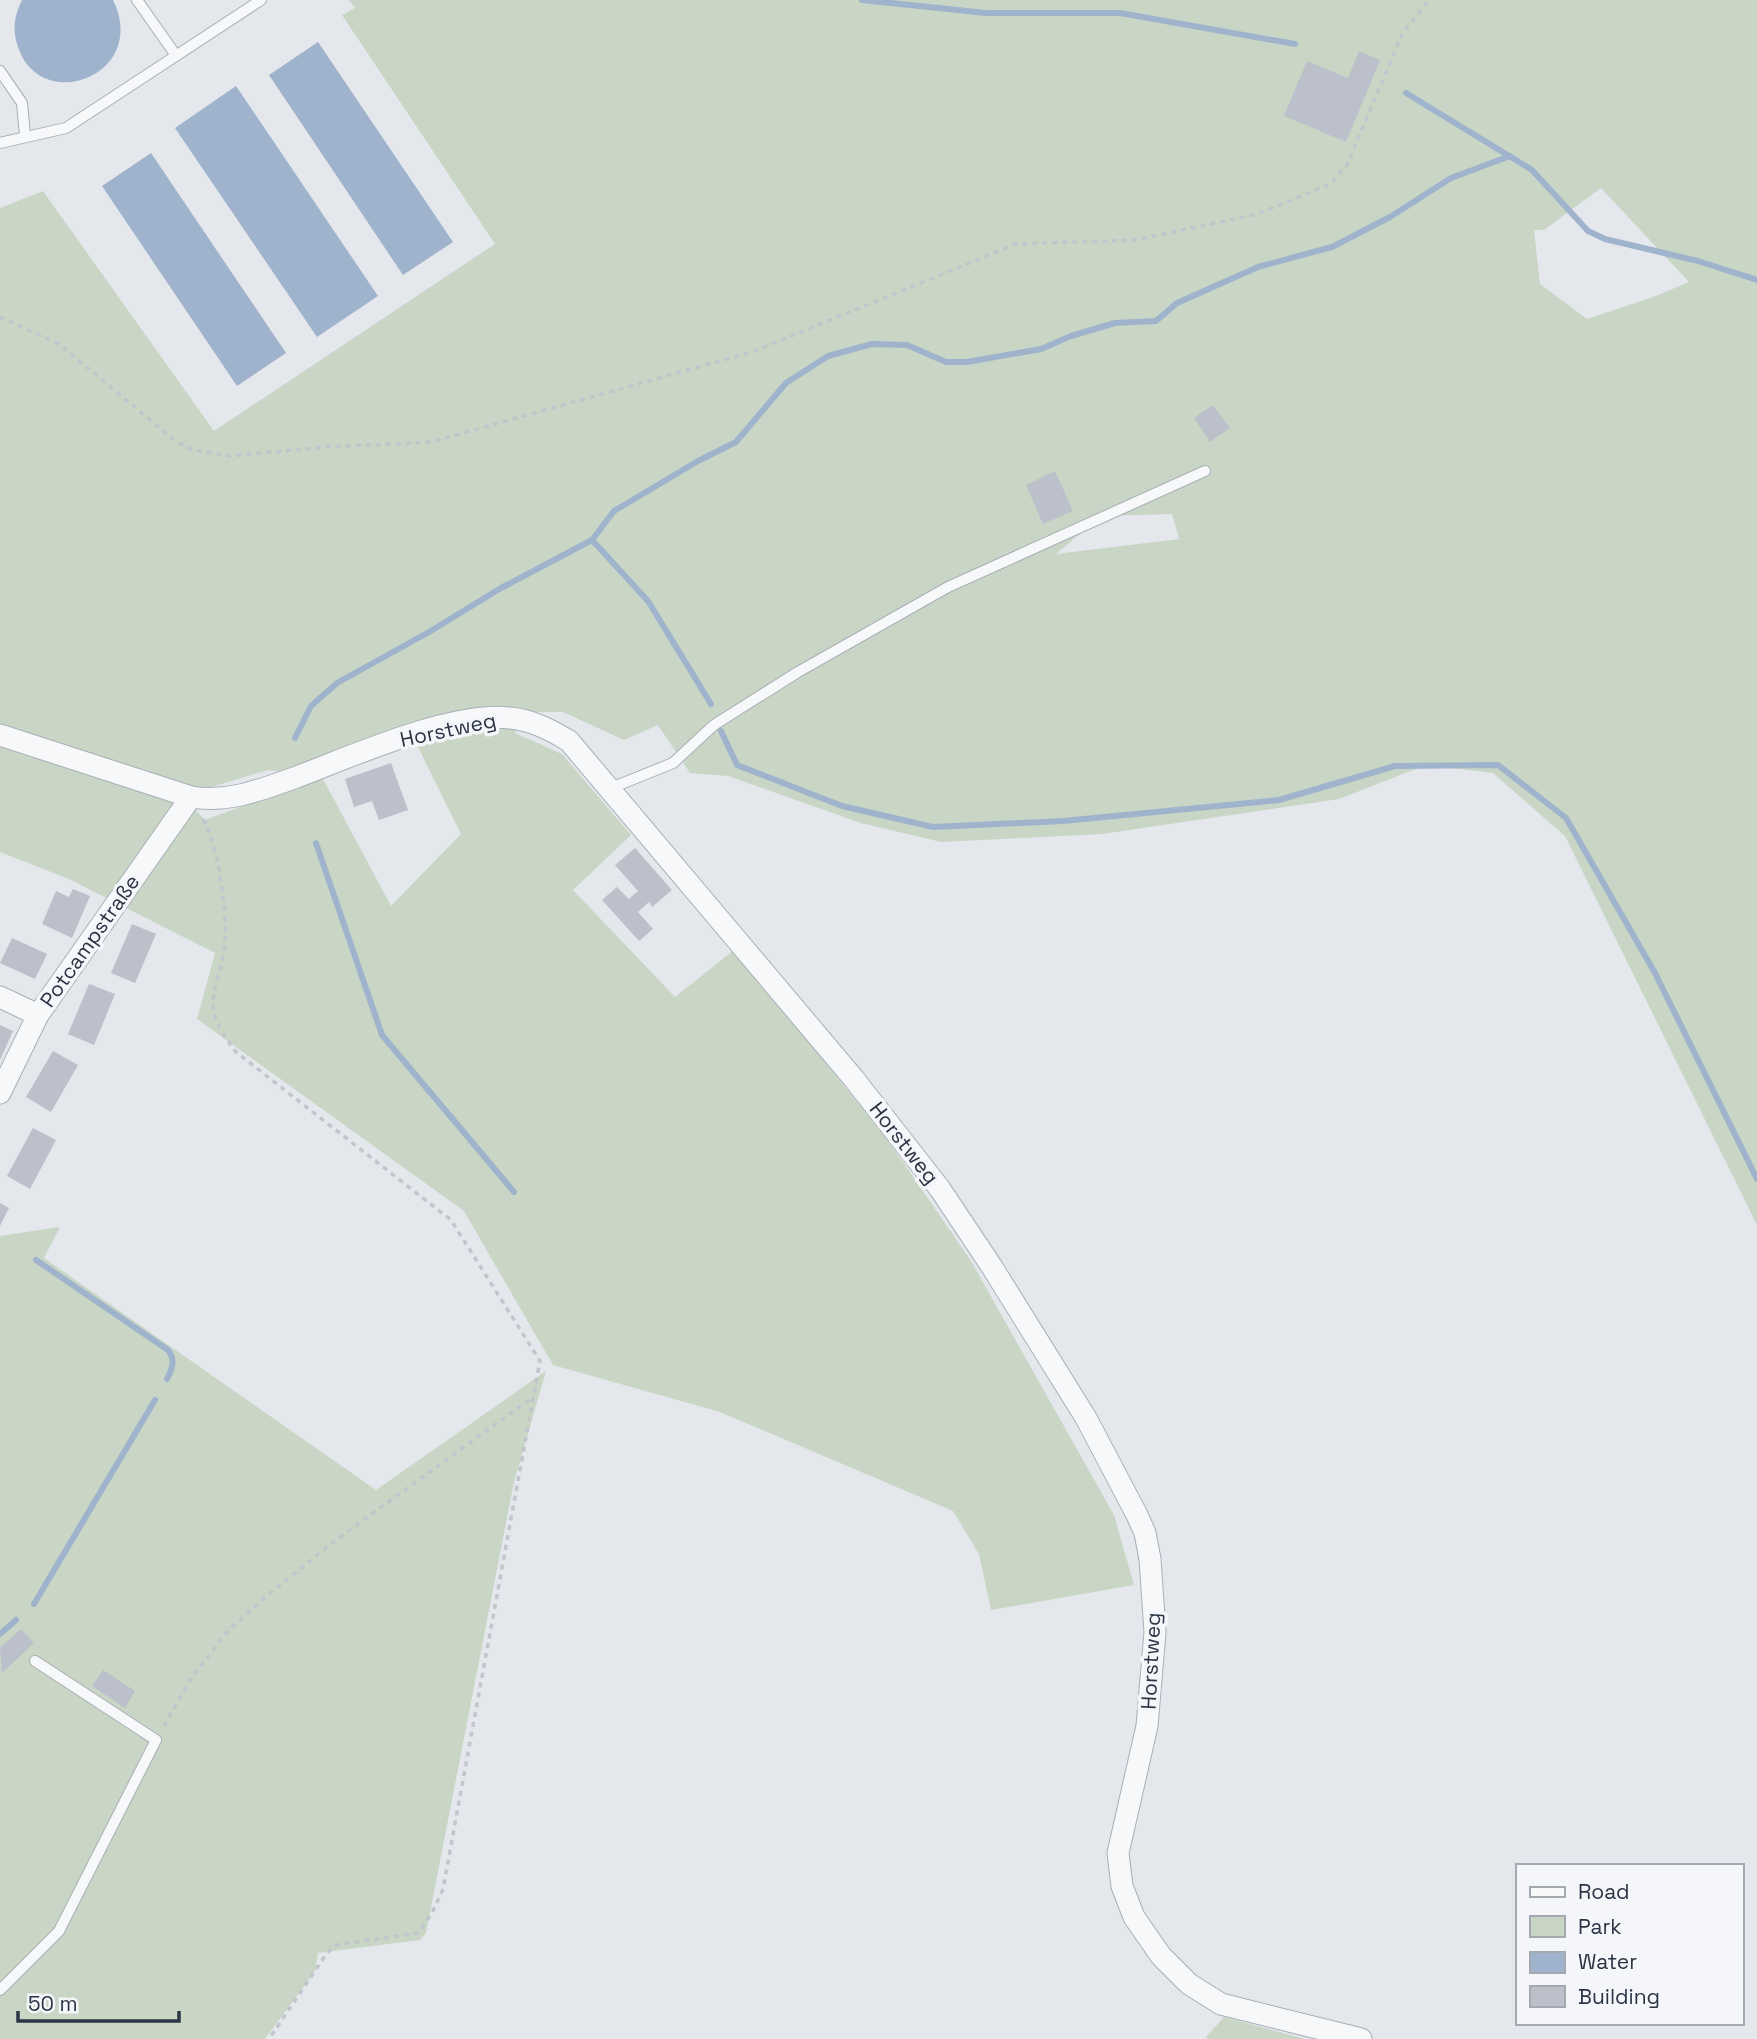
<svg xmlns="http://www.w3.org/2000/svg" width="1757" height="2039" font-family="'Space Grotesk',sans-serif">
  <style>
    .green { fill: #c9d6c5; fill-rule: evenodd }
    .water { fill: #9fb4cc }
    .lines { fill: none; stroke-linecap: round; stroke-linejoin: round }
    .stream { stroke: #9fb4cc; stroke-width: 6 }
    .building { fill: #bbc0ca }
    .service-casing { stroke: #a9aeb7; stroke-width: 12 }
    .minor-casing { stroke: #a9aeb7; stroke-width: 23 }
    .path { stroke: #c2c5cb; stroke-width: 3.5; stroke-dasharray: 5 5; stroke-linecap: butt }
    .service { stroke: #f7f8fa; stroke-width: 10 }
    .minor { stroke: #f7f8fa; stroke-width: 21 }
    .labels { text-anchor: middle; stroke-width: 7; stroke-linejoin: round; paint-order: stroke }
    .street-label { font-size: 21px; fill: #2b3445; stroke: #f4f6f9 }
  </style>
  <rect width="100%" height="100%" fill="#e4e7ec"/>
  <g class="green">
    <path d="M 349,0 L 1757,0 L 1757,1225 L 1565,836 L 1493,773 L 1426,765 L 1339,799 L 1102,834 L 941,842 L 861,823 L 728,776 L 690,773 L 658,725 L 624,740 L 563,712 L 520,712 L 515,733 L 562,754 L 631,835 L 573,890 L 675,997 L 734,950 L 887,1139 L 971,1261 L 1114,1515 L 1134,1585 L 991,1610 L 979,1554 L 953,1511 L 720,1412 L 553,1365 L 464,1211 L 197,1019 L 215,953 L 69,879 L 0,852 L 0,743 L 187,801 L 205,820 L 320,777 L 268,770 L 205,789 L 182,785 L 0,728 L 0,208 L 43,191 L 214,431 L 495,244 L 342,15 L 355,8 ZM 1601,188 L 1689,282 L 1656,296 L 1587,319 L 1540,284 L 1534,230 L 1544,230 ZM 1172,514 L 1179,539 L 1056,554 L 1101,516 ZM 416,743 L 461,834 L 391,906 L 322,777 Z"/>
    <polygon points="60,1227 44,1258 376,1490 546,1371 514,1482 426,1933 420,1940 318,1953 315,1971 265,2039 0,2039 0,1236"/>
    <polygon points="1224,2017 1305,2039 1208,2039 1206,2037"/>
  </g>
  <g class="water">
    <path d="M 22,0 L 113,0 C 150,75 41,116 18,47 C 12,30 14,16 22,0 Z"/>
    <polygon points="318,42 453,242 403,275 269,75"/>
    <polygon points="236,86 378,296 317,337 175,128"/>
    <polygon points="151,153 286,353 237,386 102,186"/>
  </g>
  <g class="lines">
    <g class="stream">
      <polyline points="862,0 986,13 1120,13 1295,44"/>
      <polyline points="1406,93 1532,170 1588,231 1605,239 1698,261 1757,280"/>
      <polyline points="592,540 648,601 711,704"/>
      <polyline points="721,731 737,765 842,806 933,827 1063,821 1279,800 1395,766 1498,765 1566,818 1655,973 1757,1179"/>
      <polyline points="295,738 311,706 337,683 429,632 501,588 592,540 614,511 698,461 736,442 786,383 828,356 872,344 907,345 946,362 967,362 1041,349 1071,336 1115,323 1156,321 1177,303 1258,267 1332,247 1390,217 1451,178 1510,156"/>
      <polyline points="316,843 382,1035 514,1192"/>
      <path d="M 36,1260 L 168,1350 C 176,1360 172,1369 167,1379"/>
      <polyline points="34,1604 155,1400"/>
      <polyline points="0,1634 16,1620"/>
    </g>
  </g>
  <g class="building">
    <polygon points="1359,51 1380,60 1346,142 1284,116 1307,61 1348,78"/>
    <polygon points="1213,405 1230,428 1210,442 1194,418"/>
    <polygon points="1055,471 1073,511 1043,524 1026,485"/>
    <polygon points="391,763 408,810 379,820 372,801 354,807 345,779"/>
    <polygon points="635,848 672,890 652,907 649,902 638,912 653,929 639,941 602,900 617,887 629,899 638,891 615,865"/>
    <polygon points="73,889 90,896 72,938 42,924 56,891 69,897"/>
    <polygon points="132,924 156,934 135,983 111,973"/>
    <polygon points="12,938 47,954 35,979 0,963"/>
    <polygon points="89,984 115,994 94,1045 68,1034"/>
    <polygon points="0,1025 13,1031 0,1060"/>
    <polygon points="53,1051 78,1065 51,1112 26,1097"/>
    <polygon points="33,1128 56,1140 30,1189 7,1176"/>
    <polygon points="0,1203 9,1208 0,1226"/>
    <polygon points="21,1629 34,1643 2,1673 0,1648"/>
    <polygon points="103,1670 135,1691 125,1708 92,1686"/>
  </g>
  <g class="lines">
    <g class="service-casing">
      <g id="service">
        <polyline points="137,0 175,54"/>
        <polyline points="0,71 22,103 25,135"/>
        <polyline points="0,143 66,128 261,0"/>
        <polyline points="611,788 673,763 714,725 798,672 948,587 1205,471"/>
        <polyline points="0,1990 59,1931 156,1740 35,1661"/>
      </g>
    </g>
    <g class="minor-casing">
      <g id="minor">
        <path d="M 0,735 L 191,797 C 228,803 260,790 294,778 C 350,757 452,711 510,718 C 532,720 551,730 569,741 L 854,1079 L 940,1189 L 992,1267 L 1086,1418 L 1137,1515 L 1145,1533 L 1150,1559 L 1155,1632 L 1147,1726 L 1118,1853 L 1122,1886 L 1134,1917 L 1161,1956 L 1189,1984 L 1221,2004 L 1361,2039"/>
        <polyline points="0,997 38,1015"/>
        <polyline points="0,1093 38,1015 191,797"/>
      </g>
    </g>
    <g class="path">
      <polyline points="0,317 59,344 173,439 192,450 230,456 326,447 431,442 752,352 1016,244 1134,240 1258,214 1330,184 1347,165 1403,32 1429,0"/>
      <path d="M 203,819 C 220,850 228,916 224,951 C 222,968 213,987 213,1004 C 213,1022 226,1038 236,1052 L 451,1220 L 540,1361 L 443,1889 L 432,1913 L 418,1933 L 336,1945 L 327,1953 L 269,2039"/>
      <polyline points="164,1726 192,1677 229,1630 269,1594 336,1540 533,1397"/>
    </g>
    <use href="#service" class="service"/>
    <use href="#minor" class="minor"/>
  </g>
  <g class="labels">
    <g class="street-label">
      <text transform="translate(448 730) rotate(-12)" y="7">Horstweg</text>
      <text transform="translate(90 941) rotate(-55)" y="7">Potcampstraße</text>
      <text transform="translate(904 1143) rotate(52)" y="7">Horstweg</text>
      <text transform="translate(1151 1661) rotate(-87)" y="7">Horstweg</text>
    </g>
  </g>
  <rect x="1516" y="1864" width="228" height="161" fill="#f4f6f9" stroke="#a4a8b1" stroke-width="2"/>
  <rect x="1530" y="1887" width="35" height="10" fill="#f7f8fa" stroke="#a4a8b1" stroke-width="2"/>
  <text x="1578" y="1899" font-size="21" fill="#2b3445">Road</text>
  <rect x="1530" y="1916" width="35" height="21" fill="#c9d6c5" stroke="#a4a8b1" stroke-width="2"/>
  <text x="1578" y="1934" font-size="21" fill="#2b3445">Park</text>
  <rect x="1530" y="1952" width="35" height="21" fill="#9fb4cc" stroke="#a4a8b1" stroke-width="2"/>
  <text x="1578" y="1969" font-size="21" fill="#2b3445">Water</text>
  <rect x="1530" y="1986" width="35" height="21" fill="#bbc0ca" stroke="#a4a8b1" stroke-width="2"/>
  <text x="1578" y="2004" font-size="21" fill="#2b3445">Building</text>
  <path d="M18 2011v10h161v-10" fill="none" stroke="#2b3445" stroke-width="3.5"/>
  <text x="28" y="2011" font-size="21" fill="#2b3445" stroke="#f4f6f9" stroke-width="5" paint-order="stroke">50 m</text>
</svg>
